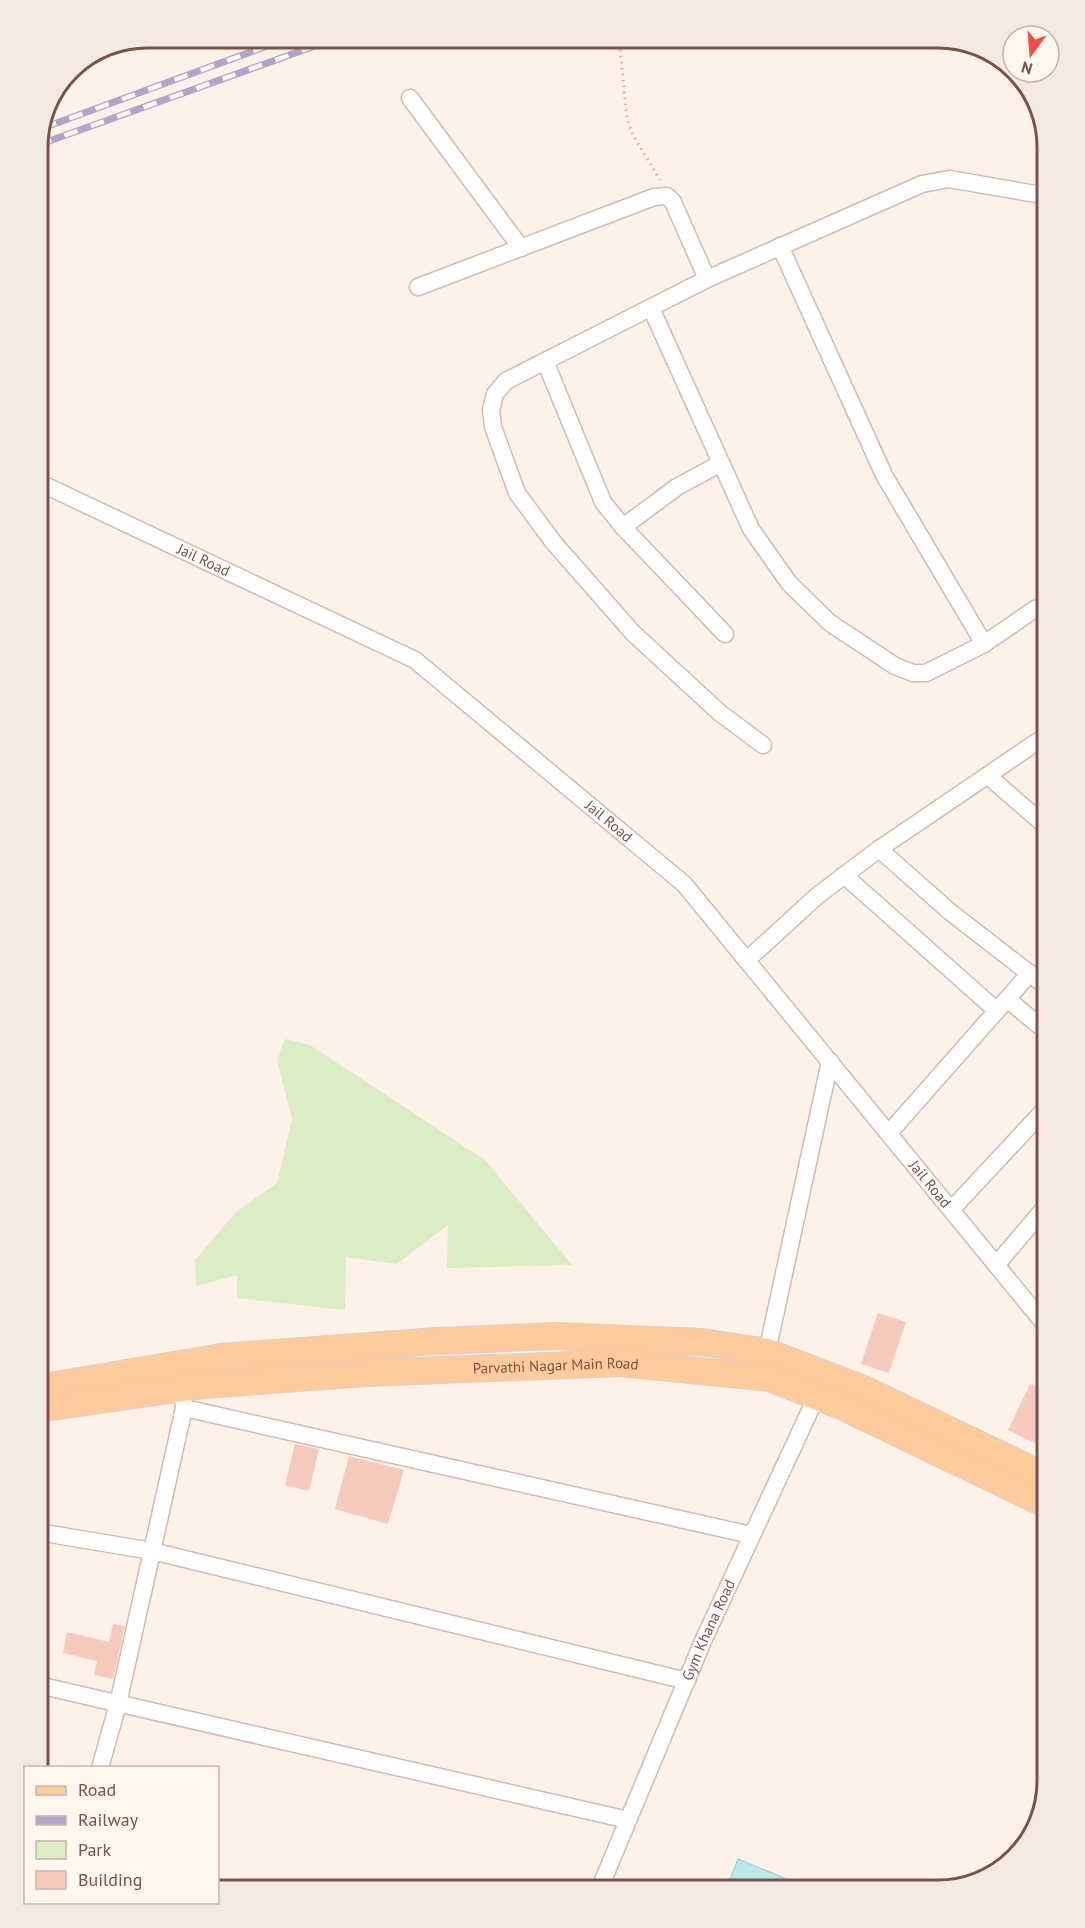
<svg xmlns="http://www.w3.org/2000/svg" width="1085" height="1928" font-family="'PT Sans',sans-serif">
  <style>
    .green { fill: #dbedc4 }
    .water { fill: #b9e9e8; stroke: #9fdcdb; stroke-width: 1.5 }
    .building { fill: #f5c9bc }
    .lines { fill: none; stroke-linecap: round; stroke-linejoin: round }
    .minor-casing { stroke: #d3b9ae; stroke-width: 19 }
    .primary-casing { stroke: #d9cfcc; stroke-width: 28 }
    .path { stroke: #daac9f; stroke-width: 3; stroke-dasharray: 1.5 4.5; stroke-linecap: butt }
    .minor { stroke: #fff; stroke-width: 16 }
    .primary { stroke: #ffca9c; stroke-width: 26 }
    .rail-casing { stroke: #b1a3c9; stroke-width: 7 }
    .rail { stroke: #fff6ee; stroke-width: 4.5; stroke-dasharray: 14; stroke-linecap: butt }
    .labels { text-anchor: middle; stroke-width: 6; stroke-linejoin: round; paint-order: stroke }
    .street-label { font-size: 15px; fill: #795249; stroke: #fff6ee }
    .rim { fill: none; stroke: #795249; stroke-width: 3 }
  </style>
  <rect width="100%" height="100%" fill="#fef1e7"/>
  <polygon class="green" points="285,1039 310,1045 485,1160 572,1265 447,1268 448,1225 397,1264 346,1257 345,1310 237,1298 237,1275 196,1286 195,1260 236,1212 277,1183 292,1119 277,1060"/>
  <polygon class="water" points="738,1859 813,1890 726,1890"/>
  <g class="building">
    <polygon points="878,1313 906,1322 889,1373 861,1364"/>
    <polygon points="1030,1384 1047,1392 1047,1449 1008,1430"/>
    <polygon points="295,1444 319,1449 309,1491 285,1485"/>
    <polygon points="349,1456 404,1470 388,1524 335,1509"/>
    <polygon points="113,1624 125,1626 113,1679 94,1675 97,1661 63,1653 67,1632 109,1642"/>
  </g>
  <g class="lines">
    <g class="minor-casing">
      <g id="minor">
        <polyline points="410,98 521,248"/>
        <polyline points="780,246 884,475 984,644"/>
        <polyline points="418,287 654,197 667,196 673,202 707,279"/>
        <polyline points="651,308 751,529 789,583 830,623 895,666 913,673 926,673 984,644 1035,609 1047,606"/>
        <polyline points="545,361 603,502 623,527 725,634"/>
        <path id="s1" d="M 38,482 L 415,660 L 684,884 L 1047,1327"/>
        <polyline points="623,527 677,487 721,463"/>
        <polyline points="763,745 720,713 633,633 554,543 517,493 493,427 491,410 495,394 506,381 707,279 922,184 949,179 1047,196"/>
        <polyline points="988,776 1047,827"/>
        <polyline points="879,849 1047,735"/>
        <polyline points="844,875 997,1011"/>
        <polyline points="747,960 817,896 879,849 949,911 1047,987"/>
        <polyline points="1007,999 1047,1032"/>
        <polyline points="889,1133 1030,973"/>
        <polyline points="952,1209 1047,1107"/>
        <polyline points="997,1264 1047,1205"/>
        <polyline points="767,1352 830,1061"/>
        <polyline points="184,1408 751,1535"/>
        <polyline points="38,1532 152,1551 687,1681"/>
        <polyline points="38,1685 628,1820"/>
        <polyline points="100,1768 118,1704 184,1408 183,1397"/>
        <path id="s2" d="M 599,1890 L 703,1641 L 820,1389"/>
      </g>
    </g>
    <g class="primary-casing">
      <g id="primary">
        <polyline points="38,1388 221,1357 437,1341 555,1336 702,1342 767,1352 864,1389 1047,1477"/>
        <path id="s3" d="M 38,1409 L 204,1385 L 366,1373 L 621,1363 L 769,1378 L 841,1406 L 1047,1505"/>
      </g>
    </g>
    <polyline class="path" points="619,38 627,119 633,135 660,180"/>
    <use href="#minor" class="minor"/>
    <use href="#primary" class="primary"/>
    <g class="rail-casing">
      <g id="rail">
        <polyline points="43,128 289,38"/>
        <polyline points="38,145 337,38"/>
      </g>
    </g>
    <use href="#rail" class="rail"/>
  </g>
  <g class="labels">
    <g class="street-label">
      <text dy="5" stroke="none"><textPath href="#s1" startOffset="183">Jail Road</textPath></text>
      <text dy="5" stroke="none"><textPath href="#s1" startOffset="669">Jail Road</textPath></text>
      <text dy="5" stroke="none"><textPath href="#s1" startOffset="1155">Jail Road</textPath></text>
      <text dy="5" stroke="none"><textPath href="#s3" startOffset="520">Parvathi Nagar Main Road</textPath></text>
      <text dy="5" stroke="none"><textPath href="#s2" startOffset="282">Gym Khana Road</textPath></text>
    </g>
  </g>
  <path d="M0 0H1085V1928H0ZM147 48H938A99 99 0 0 1 1037 147V1781A99 99 0 0 1 938 1880H147A99 99 0 0 1 48 1781V147A99 99 0 0 1 147 48Z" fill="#f4e9e1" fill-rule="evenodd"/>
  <path class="rim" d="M147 48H938A99 99 0 0 1 1037 147V1781A99 99 0 0 1 938 1880H147A99 99 0 0 1 48 1781V147A99 99 0 0 1 147 48Z"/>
  <rect x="24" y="1766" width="195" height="138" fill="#fff6ee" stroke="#c9b4ac" stroke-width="1.5"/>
  <rect x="36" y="1786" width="30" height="9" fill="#ffca9c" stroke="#c9b4ac" stroke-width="1.5"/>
  <text x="78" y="1796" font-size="18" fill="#795249">Road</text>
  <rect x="36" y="1816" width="30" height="9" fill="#b1a3c9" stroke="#c9b4ac" stroke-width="1.5"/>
  <text x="78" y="1826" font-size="18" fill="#795249">Railway</text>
  <rect x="36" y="1841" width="30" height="18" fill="#dbedc4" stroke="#c9b4ac" stroke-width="1.5"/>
  <text x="78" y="1856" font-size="18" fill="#795249">Park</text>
  <rect x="36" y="1871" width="30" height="18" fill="#f5c9bc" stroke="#c9b4ac" stroke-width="1.5"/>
  <text x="78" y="1886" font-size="18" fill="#795249">Building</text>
  <g transform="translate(1031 54) rotate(196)"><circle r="28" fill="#fff6ee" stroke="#c9b4ac" stroke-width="1.5"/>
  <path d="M0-4.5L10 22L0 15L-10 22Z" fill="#ef4e45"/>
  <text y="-9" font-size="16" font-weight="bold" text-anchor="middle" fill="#795249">N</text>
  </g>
</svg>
